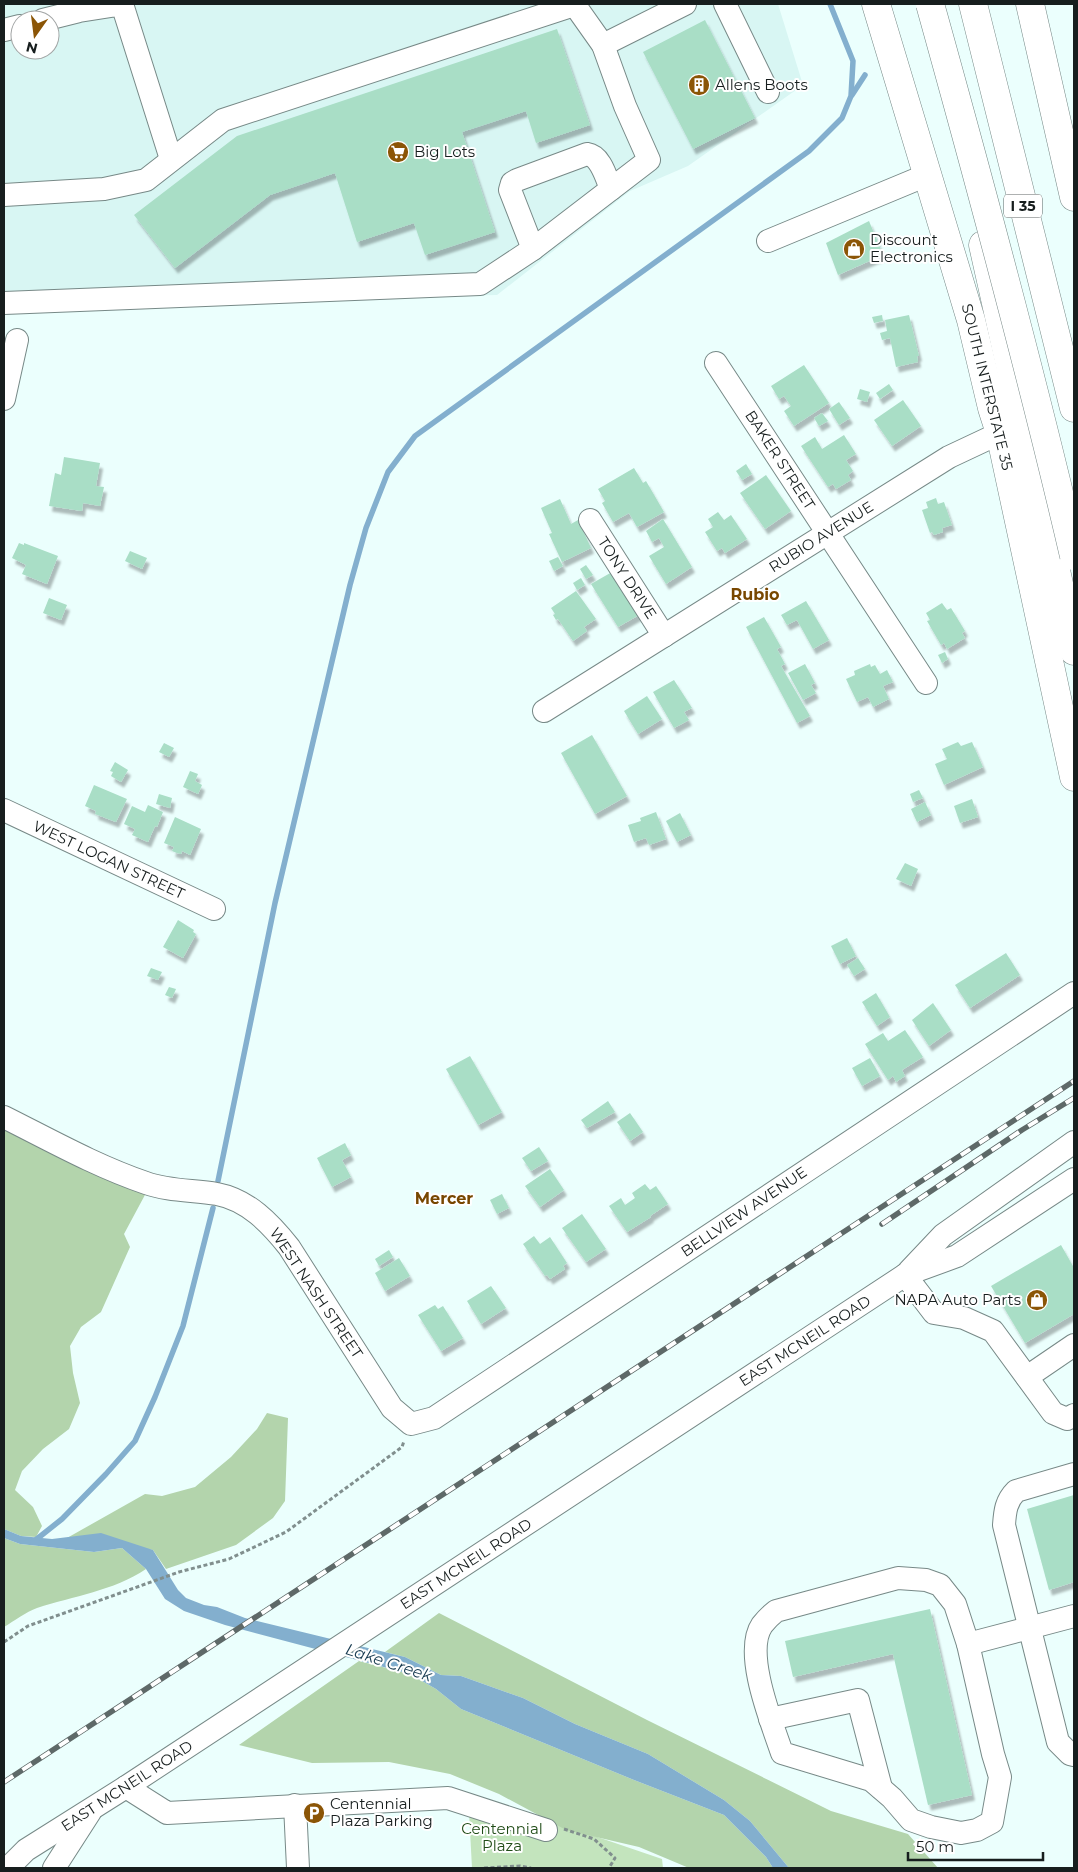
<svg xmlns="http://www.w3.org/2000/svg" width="1078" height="1872" font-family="Montserrat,sans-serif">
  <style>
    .built { fill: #d8f6f3; fill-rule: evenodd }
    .green { fill: #c3e4bd }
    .forest { fill: #b3d4ac }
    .water { fill: #83afce }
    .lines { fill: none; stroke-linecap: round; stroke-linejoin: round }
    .stream { stroke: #83afce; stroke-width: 5.5 }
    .building { fill: #a9dec6; filter: url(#shadow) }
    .minor-casing { stroke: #778987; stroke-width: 24 }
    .major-casing { stroke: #778987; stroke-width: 29 }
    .highway-casing { stroke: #778987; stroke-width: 29 }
    .path { stroke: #818f8e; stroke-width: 3; stroke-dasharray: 4 2.5; stroke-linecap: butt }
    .minor { stroke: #fff; stroke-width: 22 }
    .major { stroke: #fff; stroke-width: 28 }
    .highway { stroke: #fff; stroke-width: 28 }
    .rail-casing { stroke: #5e6968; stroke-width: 5.5 }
    .rail { stroke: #fff; stroke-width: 4; stroke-dasharray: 11; stroke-linecap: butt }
    .highway-bridge-casing { stroke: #778987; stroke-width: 29; stroke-linecap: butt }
    .highway-bridge { stroke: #fff; stroke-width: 28 }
    .labels { text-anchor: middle; stroke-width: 4; stroke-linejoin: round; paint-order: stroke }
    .shield { fill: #fff; stroke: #5d6262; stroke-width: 1 }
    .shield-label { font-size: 14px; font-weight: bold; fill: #171e1e }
    .poi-label { font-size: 15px; fill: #171e1e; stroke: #fff; text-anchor: start }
    .street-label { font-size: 15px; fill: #171e1e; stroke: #fff }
    .park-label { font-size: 15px; fill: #204c17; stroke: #fff }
    .neighbourhood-label { font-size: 16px; font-weight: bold; fill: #784700; stroke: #fff }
    .water-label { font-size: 16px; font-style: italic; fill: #14384e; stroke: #fff }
  </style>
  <defs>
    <filter id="shadow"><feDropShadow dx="3" dy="5.5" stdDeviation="1" flood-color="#0004"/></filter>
  </defs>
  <rect width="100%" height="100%" fill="#ebfffd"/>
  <path class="built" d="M 4,4 L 778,4 L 803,85 L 688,166 L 630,191 L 497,295 L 323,299 L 4,313 ZM 20,20 L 50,20 L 50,50 L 20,50 Z"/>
  <polygon class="green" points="468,1793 662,1859 663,1868 472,1868"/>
  <g class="forest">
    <polygon points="4,1122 146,1193 124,1234 130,1247 101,1312 81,1327 70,1346 73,1373 80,1403 69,1429 43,1449 22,1471 15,1490 33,1507 42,1526 36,1537 21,1536 4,1529"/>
    <polygon points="267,1413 288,1418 285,1501 273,1518 236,1545 166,1569 153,1550 67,1538 145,1494 162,1496 195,1487 231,1457 257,1429"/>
    <path d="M 4,1538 L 20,1544 L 94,1552 L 122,1548 L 146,1569 C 113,1591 74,1596 37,1608 C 26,1612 14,1621 4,1627 Z"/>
    <polygon points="439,1613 647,1720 831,1811 908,1834 938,1868 789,1868 750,1821 724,1800 648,1754 575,1724 523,1698 461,1676 441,1675 405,1657 385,1652"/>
    <polygon points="359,1661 410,1674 436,1689 461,1709 634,1780 724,1815 766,1857 773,1868 689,1868 639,1847 566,1830 499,1794 450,1774 389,1762 312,1763 239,1745"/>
  </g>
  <polygon class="water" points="4,1529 21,1536 52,1539 101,1533 153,1550 178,1590 186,1598 204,1605 217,1607 245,1618 405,1657 441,1675 461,1676 523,1698 575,1724 648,1754 724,1800 750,1821 789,1868 773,1868 766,1857 724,1815 634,1780 461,1709 436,1689 410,1674 225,1625 184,1611 165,1599 146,1569 122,1548 94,1552 20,1544 4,1538"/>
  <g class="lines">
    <g class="stream">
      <polyline points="852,95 865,75"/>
      <polyline points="218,1181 275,903 350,585 366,528 388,472 415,436 809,151 842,118 851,96 853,61 830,4"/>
      <polyline points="33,1542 62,1519 106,1474 135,1441 155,1397 183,1326 213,1208"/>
    </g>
  </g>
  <g class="building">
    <polygon points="705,20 755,118 693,149 643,52"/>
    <polygon points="557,29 590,125 536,143 526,111 462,132 495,232 425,255 414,223 357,242 335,173 270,195 175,268 134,215 237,136"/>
    <polygon points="869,221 883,255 838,275 826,243"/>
    <polygon points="882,315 883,321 874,323 872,317"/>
    <polygon points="909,315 919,356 917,356 918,362 896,367 890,338 882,340 880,333 887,331 885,320"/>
    <polygon points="804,365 829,403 794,426 784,411 791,406 784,396 779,399 771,386"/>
    <polygon points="889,384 893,390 880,399 876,393"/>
    <polygon points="860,389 870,392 867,402 857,399"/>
    <polygon points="903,400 921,426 892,446 874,420"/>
    <polygon points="839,402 850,418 839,425 829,409"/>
    <polygon points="822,413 828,421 819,426 814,418"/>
    <polygon points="844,435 856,454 846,460 853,471 848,475 851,480 836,489 833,484 828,487 801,446 815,437 822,449"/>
    <polygon points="64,457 100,463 96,486 104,487 100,506 83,503 82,511 49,506 55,473 61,475"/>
    <polygon points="746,464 752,474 742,480 736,471"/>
    <polygon points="634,468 643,483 646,481 664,512 637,527 629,513 613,522 602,503 605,501 598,489"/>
    <polygon points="766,475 791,511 765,529 740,493"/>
    <polygon points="936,498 938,504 944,502 952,525 942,528 943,532 934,535 932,532 930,533 922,510 928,508 926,502"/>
    <polygon points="560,499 571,524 578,520 591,548 562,562 549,534 552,533 541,508"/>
    <polygon points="718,512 724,520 731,515 747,539 725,553 722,548 717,551 705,532 713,527 708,519"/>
    <polygon points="663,519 692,567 666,584 649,556 664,547 659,538 652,542 646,531"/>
    <polygon points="19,543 24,545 24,543 58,556 47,584 22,574 26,565 12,558"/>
    <polygon points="130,551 147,558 142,569 125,561"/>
    <polygon points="558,557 563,566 554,571 549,561"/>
    <polygon points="586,565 593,575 586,579 580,569"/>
    <polygon points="612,572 639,615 618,627 591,584"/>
    <polygon points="581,578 585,585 577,590 573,583"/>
    <polygon points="576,591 596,619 584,627 587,631 573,641 558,619 556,620 553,615 555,614 551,608"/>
    <polygon points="49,598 67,605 61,620 43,613"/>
    <polygon points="806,601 829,640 813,649 797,620 787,625 781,615"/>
    <polygon points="942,603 947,610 951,608 965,631 962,633 965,638 947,649 944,643 941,645 927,621 930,620 926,613"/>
    <polygon points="764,617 781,647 777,649 785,664 781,666 810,716 797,723 746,627"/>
    <polygon points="945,652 948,659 942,663 938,655"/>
    <polygon points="805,664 815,683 811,685 816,693 803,700 788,673"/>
    <polygon points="870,664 871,667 875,665 880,674 887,670 893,682 883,686 889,699 873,707 868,697 857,702 846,679 855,675 854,671"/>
    <polygon points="674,680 692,708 684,712 689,720 674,728 653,692"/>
    <polygon points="647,696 662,719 638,734 624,711"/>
    <polygon points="592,735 627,796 595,814 561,753"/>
    <polygon points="958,742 961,746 972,742 983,767 944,785 935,764 947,759 942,749"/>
    <polygon points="164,743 174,748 169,757 159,752"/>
    <polygon points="115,762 128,770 121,782 111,776 113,772 110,771"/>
    <polygon points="190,771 198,774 195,781 202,785 198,794 183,787"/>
    <polygon points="94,785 127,799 116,822 95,814 96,811 85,806"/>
    <polygon points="919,790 923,798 913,802 910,794"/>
    <polygon points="159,794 172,798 170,808 156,804"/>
    <polygon points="972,799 978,817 960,823 954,806"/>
    <polygon points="925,802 931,815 917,822 911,809"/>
    <polygon points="148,805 163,812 157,827 155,826 148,842 132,835 135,829 124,824 132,806 145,812"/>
    <polygon points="656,812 666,839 649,845 646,838 634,842 628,825 641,821 640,818"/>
    <polygon points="680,813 691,835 677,842 666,821"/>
    <polygon points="175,817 201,829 190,855 182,851 181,854 177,853 172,851 174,847 164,843"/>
    <polygon points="905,863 918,869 911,886 896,879"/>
    <polygon points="178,920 194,930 193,932 196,934 183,958 163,947"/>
    <polygon points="847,938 856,956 840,964 831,946"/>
    <polygon points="1006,953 1020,975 970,1008 955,985"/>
    <polygon points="858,958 865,969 854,976 847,965"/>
    <polygon points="151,968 162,972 158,980 147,976"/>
    <polygon points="169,987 176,989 172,998 165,995"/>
    <polygon points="876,993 890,1017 877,1026 862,1002"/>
    <polygon points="933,1003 951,1030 929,1046 912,1020"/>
    <polygon points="905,1030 923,1057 902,1070 905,1076 896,1082 893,1076 888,1080 865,1044 883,1033 888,1041"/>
    <polygon points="470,1056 502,1112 478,1125 446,1069"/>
    <polygon points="870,1058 880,1076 862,1086 852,1068"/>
    <polygon points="608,1101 615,1112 587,1128 581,1120"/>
    <polygon points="630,1113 643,1132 630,1141 617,1122"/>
    <polygon points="345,1143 351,1155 342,1160 351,1177 332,1187 317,1158"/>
    <polygon points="539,1147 548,1161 531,1171 522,1158"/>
    <polygon points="550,1169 564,1190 540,1207 525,1186"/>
    <polygon points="645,1184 650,1190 656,1186 668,1204 650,1216 651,1217 627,1232 609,1206 621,1198 625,1205 635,1198 632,1193"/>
    <polygon points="502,1194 509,1208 497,1214 490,1200"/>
    <polygon points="582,1214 606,1249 586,1262 562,1228"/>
    <polygon points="534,1236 540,1244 550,1237 567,1263 563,1266 565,1269 550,1279 547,1275 545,1276 523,1244"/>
    <polygon points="1061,1245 1074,1268 1074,1314 1025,1343 991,1286"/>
    <polygon points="389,1250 393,1257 379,1266 375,1259"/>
    <polygon points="399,1258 410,1276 385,1291 375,1273"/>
    <polygon points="491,1286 506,1308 481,1324 467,1301"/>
    <polygon points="435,1305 438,1309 443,1306 463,1338 441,1351 418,1315"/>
    <polygon points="1074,1495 1074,1582 1049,1590 1027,1509"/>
    <polygon points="930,1609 972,1795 928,1805 893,1654 793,1677 785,1641"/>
  </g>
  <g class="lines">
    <g class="minor-casing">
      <g id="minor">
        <polyline points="122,4 171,159"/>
        <polyline points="725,4 768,92"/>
        <polyline points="43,20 79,11 111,6 116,4"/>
        <polyline points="4,30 20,26"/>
        <polyline points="603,45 685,4"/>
        <polyline points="4,195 104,189 146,180 223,120 577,4"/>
        <polyline points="768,241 927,175"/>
        <path d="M 533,249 L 510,190 L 512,183 L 517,180 L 587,154 C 601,156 606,177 611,189"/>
        <polyline points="4,303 480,284 533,249 649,160 625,106 603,45 574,4"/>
        <polyline points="716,363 926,683"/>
        <polyline points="4,399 17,340"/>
        <polyline points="590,520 664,636"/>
        <polyline points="544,711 949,457 1000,433"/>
        <polyline points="4,810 214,909"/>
        <path d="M 4,1117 C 50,1140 96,1166 146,1183 C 168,1191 193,1190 217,1194 C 248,1200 270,1223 289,1247 L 392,1408 L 411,1424 L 434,1418 L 1074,993"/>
        <polyline points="909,1271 943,1235 1074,1142"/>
        <polyline points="905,1275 934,1313 964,1318 993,1331 1053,1413 1067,1419 1074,1415"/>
        <polyline points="1027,1377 1074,1345"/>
        <path d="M 1074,1474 L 1016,1491 C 1006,1501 1005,1511 1004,1525 L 1058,1742 L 1070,1754 L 1074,1755"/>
        <path d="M 898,1578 L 926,1580 L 940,1585 L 955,1604 L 968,1644 L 993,1754 L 1000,1777 L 992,1822 L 977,1830 L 961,1833 L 931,1827 L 911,1820 L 892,1798 L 871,1780 L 782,1753 C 772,1723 743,1653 762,1625 C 766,1620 771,1615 776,1611 Z"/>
        <polyline points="968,1644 1074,1616"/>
        <polyline points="770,1719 858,1700 881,1788"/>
        <polyline points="126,1787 167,1813 448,1798 546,1830"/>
        <polyline points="295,1805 298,1868"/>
        <polyline points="8,1868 26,1850 126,1787 905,1275 957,1256 1074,1179"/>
        <polyline points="54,1868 90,1812"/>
      </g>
    </g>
    <g class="major-casing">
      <polyline id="major" points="876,4 971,320 992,408 1000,433 1074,777"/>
    </g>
    <g class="highway-casing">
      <g id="highway">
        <polyline points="973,4 1074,408"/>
        <polyline points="1030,4 1074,197"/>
        <polyline points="983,245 1074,651"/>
      </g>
    </g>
    <g class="path">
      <polyline points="4,1642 28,1626 179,1572 229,1559 286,1532 402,1447 404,1441"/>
      <polyline points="564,1829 594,1839 615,1858 609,1868"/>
      <polyline points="484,1868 520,1866 531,1868"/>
    </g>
    <use href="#minor" class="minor"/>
    <use href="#major" class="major"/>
    <use href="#highway" class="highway"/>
    <g class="rail-casing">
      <g id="rail">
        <polyline points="882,1224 1022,1130 1074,1098"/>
        <polyline points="4,1782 1074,1081"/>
      </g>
    </g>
    <use href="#rail" class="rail"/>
    <g class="highway-bridge-casing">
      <path id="highway-bridge" d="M 930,4 C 981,187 1031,371 1074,556"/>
    </g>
    <use href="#highway-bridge" class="highway-bridge"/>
  </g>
  <defs>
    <g id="building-disc" transform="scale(1.125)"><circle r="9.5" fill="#8b5506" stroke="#fff"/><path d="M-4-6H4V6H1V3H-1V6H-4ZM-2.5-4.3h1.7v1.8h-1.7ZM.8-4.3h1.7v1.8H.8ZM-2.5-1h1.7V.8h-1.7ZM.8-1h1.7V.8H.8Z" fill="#fff"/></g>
    <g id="supermarket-disc" transform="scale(1.125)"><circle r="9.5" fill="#8b5506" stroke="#fff"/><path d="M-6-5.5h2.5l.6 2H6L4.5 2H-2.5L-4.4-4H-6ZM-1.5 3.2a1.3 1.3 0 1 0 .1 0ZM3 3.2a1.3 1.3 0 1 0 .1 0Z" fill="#fff"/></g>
    <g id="shop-disc" transform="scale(1.125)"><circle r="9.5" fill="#8b5506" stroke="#fff"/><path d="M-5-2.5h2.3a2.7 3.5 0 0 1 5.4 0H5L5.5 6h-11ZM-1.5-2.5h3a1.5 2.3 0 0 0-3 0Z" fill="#fff"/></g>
    <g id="parking-disc" transform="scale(1.125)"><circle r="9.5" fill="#8b5506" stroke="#fff"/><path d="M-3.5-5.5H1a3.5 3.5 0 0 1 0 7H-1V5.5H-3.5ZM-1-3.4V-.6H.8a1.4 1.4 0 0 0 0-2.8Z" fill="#fff"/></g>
  </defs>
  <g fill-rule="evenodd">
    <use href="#building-disc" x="699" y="85"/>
    <use href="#supermarket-disc" x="398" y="152"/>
    <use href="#shop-disc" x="854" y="249"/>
    <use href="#shop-disc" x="1037" y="1300"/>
    <use href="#parking-disc" x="314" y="1813"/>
  </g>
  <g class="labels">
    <rect class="shield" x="1004" y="194.5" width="38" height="23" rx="4"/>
    <g class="shield-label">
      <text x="1023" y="211">I 35</text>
    </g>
    <g class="poi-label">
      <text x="715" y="90">Allens Boots</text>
      <text x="414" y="157">Big Lots</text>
      <text x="870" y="245">Discount<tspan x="870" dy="17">Electronics</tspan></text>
      <text x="1021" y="1305" text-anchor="end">NAPA Auto Parts</text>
      <text x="330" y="1809">Centennial<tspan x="330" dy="17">Plaza Parking</tspan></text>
    </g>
    <g class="street-label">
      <text transform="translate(987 387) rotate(76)" y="5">SOUTH INTERSTATE 35</text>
      <text transform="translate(780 460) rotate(57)" y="5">BAKER STREET</text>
      <text transform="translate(821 537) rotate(-32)" y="5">RUBIO AVENUE</text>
      <text transform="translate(627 578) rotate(57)" y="5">TONY DRIVE</text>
      <text transform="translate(109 860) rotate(25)" y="5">WEST LOGAN STREET</text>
      <text transform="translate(744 1212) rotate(-34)" y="5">BELLVIEW AVENUE</text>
      <text transform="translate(316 1293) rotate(56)" y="5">WEST NASH STREET</text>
      <text transform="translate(805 1341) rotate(-33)" y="5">EAST MCNEIL ROAD</text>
      <text transform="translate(466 1564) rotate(-33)" y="5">EAST MCNEIL ROAD</text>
      <text transform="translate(127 1786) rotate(-33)" y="5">EAST MCNEIL ROAD</text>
    </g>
    <g class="park-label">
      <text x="502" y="1834">Centennial<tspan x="502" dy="17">Plaza</tspan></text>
    </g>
    <g class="neighbourhood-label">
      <text x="755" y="600">Rubio</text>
      <text x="444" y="1204">Mercer</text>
    </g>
    <g class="water-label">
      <text transform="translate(389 1662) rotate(18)" y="6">Lake Creek</text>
    </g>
  </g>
  <rect width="1078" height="1872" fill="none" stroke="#171e1e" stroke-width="10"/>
  <g transform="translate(35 35) rotate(194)"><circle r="24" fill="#ffffff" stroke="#a2a5a5"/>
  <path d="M0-4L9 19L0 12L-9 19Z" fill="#8b5506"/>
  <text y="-8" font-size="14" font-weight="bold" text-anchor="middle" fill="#171e1e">N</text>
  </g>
  <path d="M908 1852v8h135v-8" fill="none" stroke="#171e1e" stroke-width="2.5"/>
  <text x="916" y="1852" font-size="15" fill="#171e1e" stroke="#ffffff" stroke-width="4" paint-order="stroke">50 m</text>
</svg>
